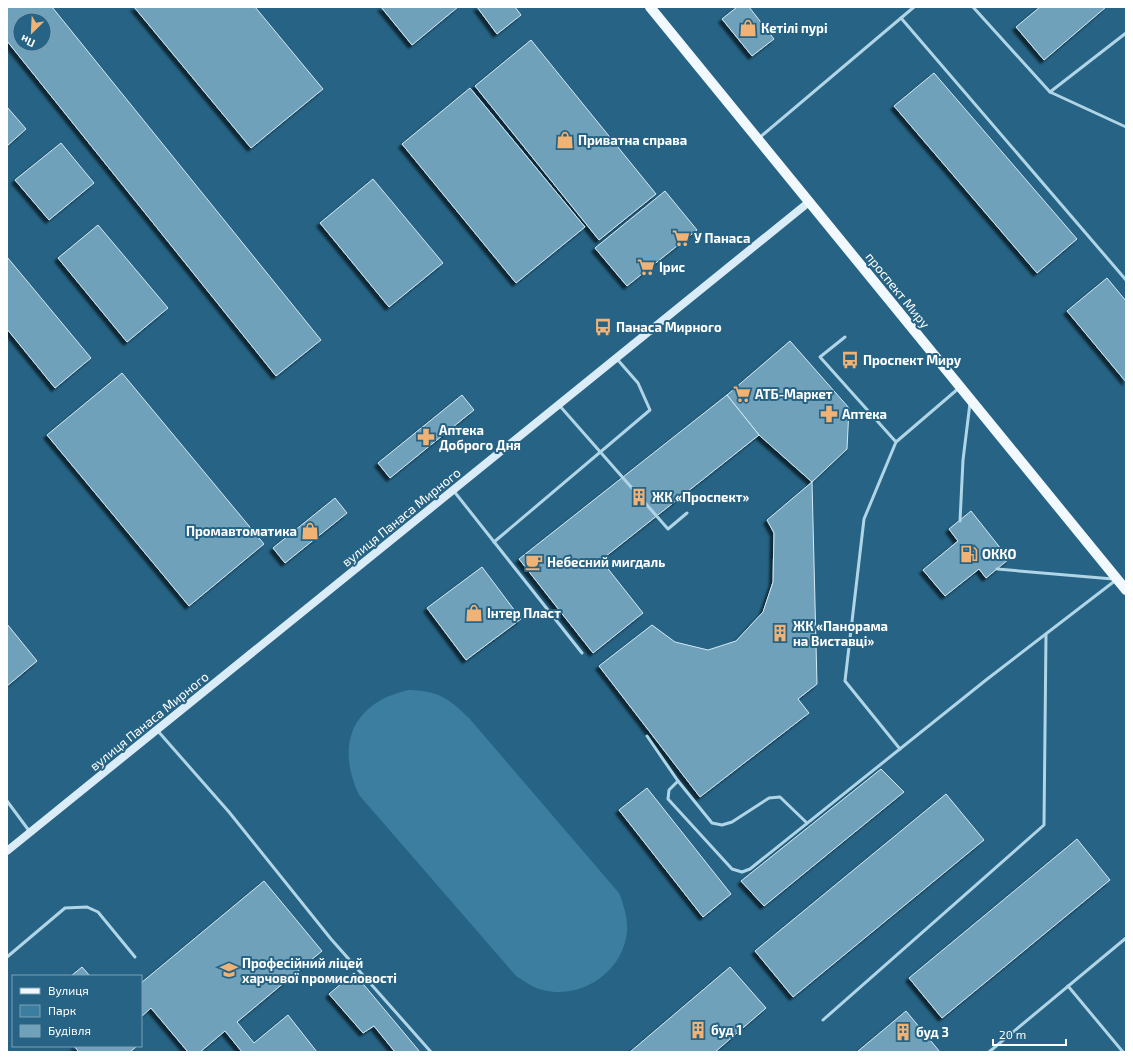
<svg xmlns="http://www.w3.org/2000/svg" width="1133" height="1059" font-family="'Exo 2',sans-serif">
  <style>
    .green { fill: #3b7ea0 }
    .building { fill: #6fa1bb; stroke: #d4eaf6; fill-rule: evenodd; filter: url(#shadow) }
    .lines { fill: none; stroke-linecap: round; stroke-linejoin: round }
    .lane { stroke: #b0d5e7; stroke-width: 3 }
    .secondary { stroke: #daecf7; stroke-width: 8 }
    .primary { stroke: #f2f9fe; stroke-width: 10 }
    .labels { text-anchor: middle; stroke-width: 4; stroke-linejoin: round; paint-order: stroke }
    .poi-label { font-size: 13px; font-weight: bold; fill: #fff; stroke: #266384; text-anchor: start }
    .street-label { font-size: 13px; fill: #fff; stroke: #266384 }
  </style>
  <defs>
    <filter id="shadow"><feDropShadow dx="-3.5" dy="3.5" stdDeviation="1" flood-color="#0009"/></filter>
  </defs>
  <rect width="100%" height="100%" fill="#266384"/>
  <path class="green" d="M 409,690 C 439,691 448,698 469,718 L 619,893 C 624,906 628,918 627,932 C 623,972 581,1000 543,990 C 533,988 524,981 516,976 L 359,795 C 335,744 353,702 409,690 Z"/>
  <g class="building">
    <path d="M 7,7 L 52,7 L 321,340 L 276,376 L 7,41 ZM 20,20 L 44,20 L 44,44 L 20,44 Z"/>
    <polygon points="134,7 255,7 323,89 251,148"/>
    <polygon points="381,7 458,7 412,45"/>
    <polygon points="477,7 515,7 521,15 497,34"/>
    <polygon points="737,7 749,7 774,39 752,56 722,19"/>
    <polygon points="1040,7 1106,7 1044,60 1016,27"/>
    <polygon points="531,40 656,194 599,240 475,86"/>
    <polygon points="934,73 1077,239 1037,273 894,106"/>
    <polygon points="470,88 585,227 516,283 402,144"/>
    <polygon points="7,107 26,129 7,146"/>
    <polygon points="61,143 94,183 49,220 15,180"/>
    <polygon points="373,179 443,263 389,307 320,223"/>
    <polygon points="665,191 697,230 627,286 595,248"/>
    <polygon points="98,225 168,308 127,342 58,258"/>
    <polygon points="7,257 91,358 55,388 7,329"/>
    <polygon points="1107,278 1126,301 1126,382 1067,311"/>
    <polygon points="790,341 849,408 847,449 812,482 759,435 727,395"/>
    <polygon points="122,373 264,544 189,606 47,435"/>
    <polygon points="462,395 474,410 390,478 378,463"/>
    <polygon points="727,395 759,435 601,560 643,613 593,653 519,559"/>
    <polygon points="812,482 817,684 798,699 809,713 700,797 599,666 652,625 675,642 708,650 736,641 763,612 773,582 774,533 767,520"/>
    <polygon points="335,498 347,513 285,563 273,548"/>
    <polygon points="971,511 1009,559 986,578 979,569 945,596 923,570 958,541 949,529"/>
    <polygon points="482,567 521,619 466,660 427,608"/>
    <polygon points="7,624 37,661 7,686"/>
    <polygon points="881,769 904,792 764,906 741,881"/>
    <polygon points="647,788 731,894 703,917 619,810"/>
    <polygon points="946,794 984,840 793,997 755,951"/>
    <polygon points="1077,839 1110,880 942,1018 909,978"/>
    <polygon points="264,881 322,951 237,1022 254,1043 288,1015 317,1052 242,1052 225,1031 200,1052 188,1052 151,1008 141,1017 141,983"/>
    <polygon points="82,967 90,976 71,976"/>
    <polygon points="730,967 766,1008 715,1052 630,1052"/>
    <polygon points="354,973 420,1052 395,1052 374,1026 363,1033 329,994"/>
    <polygon points="906,1011 940,1052 857,1052"/>
    <polygon points="74,1046 137,1046 130,1052 79,1052"/>
  </g>
  <g class="lines">
    <g class="lane">
      <polyline points="973,7 1050,92 1126,127"/>
      <polyline points="901,18 1126,280"/>
      <polyline points="1050,92 1126,33"/>
      <polyline points="759,138 914,7"/>
      <polyline points="845,337 820,357 896,442"/>
      <polyline points="559,405 668,529 687,513"/>
      <polyline points="453,490 582,653"/>
      <polyline points="960,521 963,460 970,403"/>
      <polyline points="494,542 650,410 638,383 617,359"/>
      <polyline points="997,569 1113,579"/>
      <polyline points="157,730 229,812 331,939 431,1052"/>
      <polyline points="647,736 678,781 669,790 668,799 732,869 742,872 750,869 986,680 1116,580"/>
      <polyline points="900,749 845,681 864,519 896,442 959,388"/>
      <polyline points="678,781 712,823 722,825 732,822 769,798 780,797 807,823"/>
      <polyline points="7,801 30,832"/>
      <polyline points="7,957 65,908 87,907 98,912 135,957"/>
      <polyline points="1068,986 1123,1052"/>
      <polyline points="823,1020 1044,825 1046,635"/>
      <polyline points="989,1052 1126,938"/>
    </g>
    <polyline class="secondary" points="7,851 809,202"/>
    <polyline class="primary" points="650,7 1126,590"/>
  </g>
  <defs>
    <g id="shop-bare" transform="scale(1.38)"><path d="M-5-2.5h2.3a2.7 3.5 0 0 1 5.4 0H5L5.5 6h-11ZM-1.5-2.5h3a1.5 2.3 0 0 0-3 0Z" fill="#f0b375" stroke="#266384" stroke-width="2.5" paint-order="stroke"/></g>
    <g id="supermarket-bare" transform="scale(1.38)"><path d="M-6-5.5h2.5l.6 2H6L4.5 2H-2.5L-4.4-4H-6ZM-1.5 3.2a1.3 1.3 0 1 0 .1 0ZM3 3.2a1.3 1.3 0 1 0 .1 0Z" fill="#f0b375" stroke="#266384" stroke-width="2.5" paint-order="stroke"/></g>
    <g id="bus-bare" transform="scale(1.38)"><path d="M-5-6H5V4H4V6H2V4H-2V6H-4V4H-5ZM-3.5-4V0h7V-4ZM-3.5 1.2v1.5H-2V1.2ZM2 1.2v1.5H3.5V1.2Z" fill="#f0b375" stroke="#266384" stroke-width="2.5" paint-order="stroke"/></g>
    <g id="pharmacy-bare" transform="scale(1.38)"><path d="M-2-6h4v4h4v4h-4v4h-4v-4h-4v-4h4Z" fill="#f0b375" stroke="#266384" stroke-width="2.5" paint-order="stroke"/></g>
    <g id="building-bare" transform="scale(1.38)"><path d="M-4-6H4V6H1V3H-1V6H-4ZM-2.5-4.3h1.7v1.8h-1.7ZM.8-4.3h1.7v1.8H.8ZM-2.5-1h1.7V.8h-1.7ZM.8-1h1.7V.8H.8Z" fill="#f0b375" stroke="#266384" stroke-width="2.5" paint-order="stroke"/></g>
    <g id="fuel-bare" transform="scale(1.38)"><path d="M-5.5-6h7V0h2V4h1.3V-2.5L3-4.5l.8-.8L6-3V5H2.5V1h-1V6h-7ZM-4.2-4.7v3.2H.2V-4.7Z" fill="#f0b375" stroke="#266384" stroke-width="2.5" paint-order="stroke"/></g>
    <g id="cafe-bare" transform="scale(1.38)"><path d="M-5.5-4.5H6V0H3Q3 3.5 0 3.5H-2.5Q-5.5 3.5-5.5 0ZM3-3.2v2h1.7v-2ZM-6 4.5H4V6H-6Z" fill="#f0b375" stroke="#266384" stroke-width="2.5" paint-order="stroke"/></g>
    <g id="university-bare" transform="scale(1.38)"><path d="M0-5L7-2L0 1L-7-2ZM-4 1L0 2.5L4 1V4Q0 6-4 4Z" fill="#f0b375" stroke="#266384" stroke-width="2.5" paint-order="stroke"/></g>
  </defs>
  <g fill-rule="evenodd">
    <use href="#shop-bare" x="748" y="28"/>
    <use href="#shop-bare" x="565" y="140"/>
    <use href="#supermarket-bare" x="681" y="238"/>
    <use href="#supermarket-bare" x="646" y="267"/>
    <use href="#bus-bare" x="603" y="327"/>
    <use href="#bus-bare" x="850" y="360"/>
    <use href="#supermarket-bare" x="742" y="394"/>
    <use href="#pharmacy-bare" x="829" y="414"/>
    <use href="#pharmacy-bare" x="426" y="437"/>
    <use href="#building-bare" x="639" y="497"/>
    <use href="#shop-bare" x="310" y="531"/>
    <use href="#fuel-bare" x="969" y="554"/>
    <use href="#cafe-bare" x="534" y="562"/>
    <use href="#shop-bare" x="474" y="613"/>
    <use href="#building-bare" x="780" y="633"/>
    <use href="#university-bare" x="229" y="970"/>
    <use href="#building-bare" x="698" y="1030"/>
    <use href="#building-bare" x="903" y="1032"/>
  </g>
  <g class="labels">
    <g class="poi-label">
      <text x="761" y="33">Кетілі пурі</text>
      <text x="578" y="145">Приватна справа</text>
      <text x="694" y="243">У Панаса</text>
      <text x="659" y="272">Ірис</text>
      <text x="616" y="332">Панаса Мирного</text>
      <text x="863" y="365">Проспект Миру</text>
      <text x="755" y="399">АТБ-Маркет</text>
      <text x="842" y="419">Аптека</text>
      <text x="439" y="435">Аптека<tspan x="439" dy="15">Доброго Дня</tspan></text>
      <text x="652" y="502">ЖК «Проспект»</text>
      <text x="297" y="536" text-anchor="end">Промавтоматика</text>
      <text x="982" y="559">ОККО</text>
      <text x="547" y="567">Небесний мигдаль</text>
      <text x="487" y="618">Інтер Пласт</text>
      <text x="793" y="631">ЖК «Панорама<tspan x="793" dy="15">на Виставці»</tspan></text>
      <text x="242" y="968">Професійний ліцей<tspan x="242" dy="15">харчової промисловості</tspan></text>
      <text x="711" y="1035">буд 1</text>
      <text x="916" y="1037">буд 3</text>
    </g>
    <g class="street-label">
      <text transform="translate(898 290) rotate(51)" y="5">проспект Миру</text>
      <text transform="translate(401 517) rotate(-39)" y="5">вулиця Панаса Мирного</text>
      <text transform="translate(149 721) rotate(-39)" y="5">вулиця Панаса Мирного</text>
    </g>
  </g>
  <rect width="1133" height="1059" fill="none" stroke="#ffffff" stroke-width="16"/>
  <rect x="12" y="975" width="130" height="72" fill="#266384" stroke="#7da1b5"/>
  <rect x="20" y="988" width="20" height="6" fill="#f2f9fe" stroke="#7da1b5"/>
  <text x="48" y="995" font-size="12" fill="#ffffff">Вулиця</text>
  <rect x="20" y="1005" width="20" height="12" fill="#3b7ea0" stroke="#7da1b5"/>
  <text x="48" y="1015" font-size="12" fill="#ffffff">Парк</text>
  <rect x="20" y="1025" width="20" height="12" fill="#6fa1bb" stroke="#7da1b5"/>
  <text x="48" y="1035" font-size="12" fill="#ffffff">Будівля</text>
  <g transform="translate(32 32) rotate(204)"><circle r="19" fill="#266384" stroke="#7da1b5"/>
  <path d="M0-3L7 15L0 10L-7 15Z" fill="#f0b375"/>
  <text y="-6" font-size="11" font-weight="bold" text-anchor="middle" fill="#ffffff">Пн</text>
  </g>
  <path d="M993 1039v6h73v-6" fill="none" stroke="#ffffff" stroke-width="2"/>
  <text x="999" y="1039" font-size="12" fill="#ffffff" stroke="#266384" stroke-width="3" paint-order="stroke">20 m</text>
</svg>
